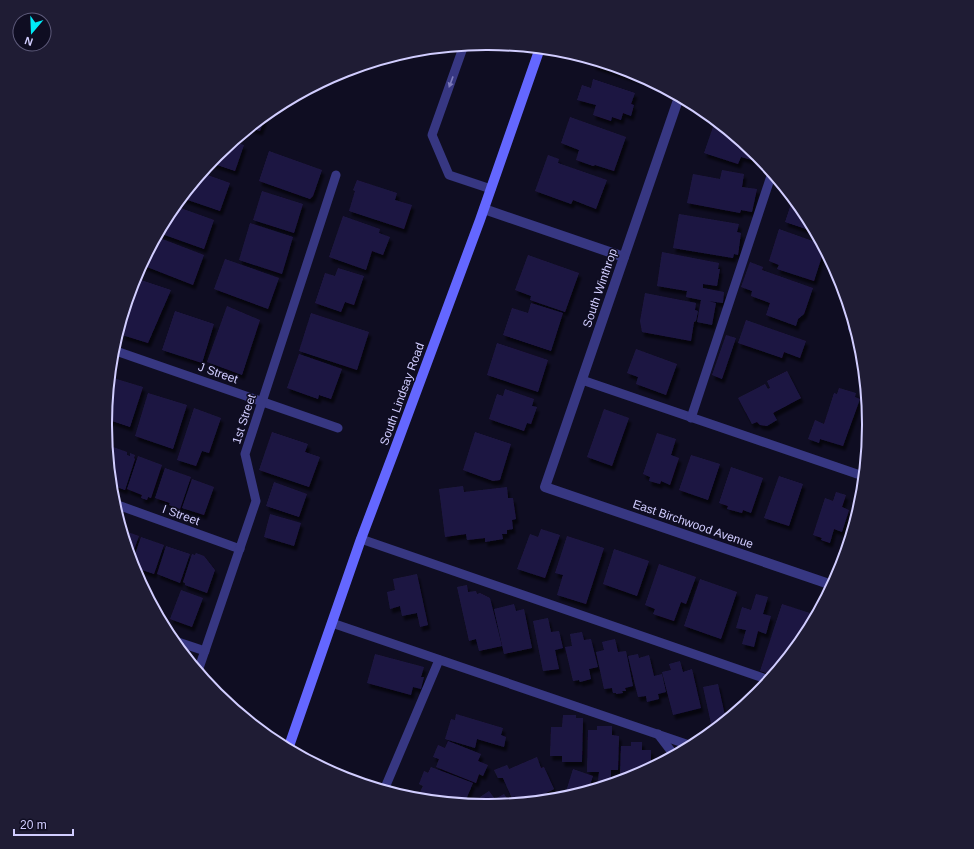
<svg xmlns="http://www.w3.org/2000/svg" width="974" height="849" font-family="Helvetica,sans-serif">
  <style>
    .building { fill: #1f1843; filter: url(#shadow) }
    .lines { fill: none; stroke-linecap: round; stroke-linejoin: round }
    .lane { stroke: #373782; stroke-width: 9 }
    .street { stroke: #373782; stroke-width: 10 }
    .secondary { stroke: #6467ff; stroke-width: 10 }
    .oneway { fill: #7c7aba }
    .labels { text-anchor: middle; stroke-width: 3; stroke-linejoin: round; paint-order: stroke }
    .street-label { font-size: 12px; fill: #d1cdff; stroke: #0f0d22 }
    .rim { fill: none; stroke: #d1cdff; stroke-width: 2 }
  </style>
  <defs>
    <filter id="shadow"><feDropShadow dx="2.5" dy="4.5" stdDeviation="1" flood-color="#0009"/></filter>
  </defs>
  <rect width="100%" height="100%" fill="#0f0d22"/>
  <g class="building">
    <polygon points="595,60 633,72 644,78 643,81 593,65"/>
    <polygon points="593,79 635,93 631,104 634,105 631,116 623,113 621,120 612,117 611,121 593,115 596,105 577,100 582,85 591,88"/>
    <polygon points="266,115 260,131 250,128"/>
    <polygon points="570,117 626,137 614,171 595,165 593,166 576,160 579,150 561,143"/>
    <polygon points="714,124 724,128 755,153 752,160 741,157 738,164 704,153"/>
    <polygon points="233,142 244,145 235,171 211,163 217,155"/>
    <polygon points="269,151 322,170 313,196 310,199 259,181"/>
    <polygon points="548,155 559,159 558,163 607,180 596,209 573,200 571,204 535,191"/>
    <polygon points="722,170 744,174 742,187 757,189 752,212 741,210 740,213 687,203 693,174 720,179"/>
    <polygon points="202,173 230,183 220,211 182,198"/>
    <polygon points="357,180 397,193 395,200 412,205 404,229 349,211 355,191 353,190"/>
    <polygon points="262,191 303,204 294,233 253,220"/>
    <polygon points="792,201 796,202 804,213 815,232 785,222"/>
    <polygon points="175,206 214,220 204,249 159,233 170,212"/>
    <polygon points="679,214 739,224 737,232 741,233 738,255 734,254 733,258 673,248"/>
    <polygon points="343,216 380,229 379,233 390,237 383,255 372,251 366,270 329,257"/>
    <polygon points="250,223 293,237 282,274 239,260"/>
    <polygon points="779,229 821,244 822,246 820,252 823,253 814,281 777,269 779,265 769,261"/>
    <polygon points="157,237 204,255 193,285 142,265"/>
    <polygon points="662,252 719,263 718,269 720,269 717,286 703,284 703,288 724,292 723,303 708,301 716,303 712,325 697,322 701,300 686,297 687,291 657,286"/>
    <polygon points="528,255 579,273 565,312 530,300 531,296 515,290"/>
    <polygon points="225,259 279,278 268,309 214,289"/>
    <polygon points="750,262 763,267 762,270 813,288 804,314 798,319 796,326 766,315 770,303 751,296 752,291 741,287"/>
    <polygon points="338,268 364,276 354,305 345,302 341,312 315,303 325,273 335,276"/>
    <polygon points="141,280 171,290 148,343 122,335"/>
    <polygon points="645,293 696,303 695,310 698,311 696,321 694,322 691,341 642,332 640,321"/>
    <polygon points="531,303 563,313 551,351 503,335 512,308 528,313"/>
    <polygon points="227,306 260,320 242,375 207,362"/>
    <polygon points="175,311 214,324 202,363 162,350"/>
    <polygon points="311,313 369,332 357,370 299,351"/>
    <polygon points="746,320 806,341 800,358 784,352 782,358 738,343"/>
    <polygon points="726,335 736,338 722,379 712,375"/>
    <polygon points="497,343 548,360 538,392 487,375"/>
    <polygon points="636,349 677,364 666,395 636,384 638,377 627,373"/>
    <polygon points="299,354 342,369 331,399 319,395 318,399 287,388"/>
    <polygon points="787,371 801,398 773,413 777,420 767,426 760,425 757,422 752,424 738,398 765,384 768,389 770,388 767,381"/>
    <polygon points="110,377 143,387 130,427 106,419"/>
    <polygon points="839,388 856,393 855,397 860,399 843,446 820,439 819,443 808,439 815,420 824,424 834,393 837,394"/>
    <polygon points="505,389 534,399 532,406 537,407 531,424 527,423 524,431 489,419 497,394 503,396"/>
    <polygon points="148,393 187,405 173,449 135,436"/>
    <polygon points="194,408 221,418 209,453 202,451 196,466 177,460"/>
    <polygon points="604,409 629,418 612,466 587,457"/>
    <polygon points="272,432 308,444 305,452 320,457 309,487 259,470"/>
    <polygon points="475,432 511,444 500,480 493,481 463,470"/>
    <polygon points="657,433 676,439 671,455 679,458 670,485 661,481 660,484 649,481 650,477 643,474"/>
    <polygon points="113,447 127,452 127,455 130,456 130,453 135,455 134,458 135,459 125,490 111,485 109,460"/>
    <polygon points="691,455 720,464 708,500 679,490"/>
    <polygon points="138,456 162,465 151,498 148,497 147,500 141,498 142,495 127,489"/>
    <polygon points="731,467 763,478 751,513 743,510 742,513 727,509 728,506 719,503"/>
    <polygon points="165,468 191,477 180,509 169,505 170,503 155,498"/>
    <polygon points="779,476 803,484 789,526 764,518"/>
    <polygon points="192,479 214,487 204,515 182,508"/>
    <polygon points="274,482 307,494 299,517 266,506"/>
    <polygon points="463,486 464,492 507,487 508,498 513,498 516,519 512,520 513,529 507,530 507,534 502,534 503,539 485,542 485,538 467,540 466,534 445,537 439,489"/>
    <polygon points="836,492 846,495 842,507 849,510 842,532 834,529 830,543 821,540 822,538 813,535 825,498 833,501"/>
    <polygon points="270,514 301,523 294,546 264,537"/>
    <polygon points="541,529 560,535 545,578 517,569 530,534 538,537"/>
    <polygon points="122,530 139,536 131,558 128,547"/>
    <polygon points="567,536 604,548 586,604 557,595 563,575 555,573"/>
    <polygon points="141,537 164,545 154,574 133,567 132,563"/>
    <polygon points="166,546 190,554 180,583 157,574"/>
    <polygon points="614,549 649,561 637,596 603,584"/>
    <polygon points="196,553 204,556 215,570 207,593 185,585 185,583 183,582 192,554 195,555"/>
    <polygon points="659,564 696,577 686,604 681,602 674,621 653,614 655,609 645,605"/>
    <polygon points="417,574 428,625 420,627 417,613 402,616 400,606 390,609 387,592 395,590 393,579"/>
    <polygon points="700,579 737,592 721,639 684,626"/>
    <polygon points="467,585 468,592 476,591 477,594 480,593 490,598 502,646 479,651 476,639 469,641 457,587"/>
    <polygon points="181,590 203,598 192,627 170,619"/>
    <polygon points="756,594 768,597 763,614 771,616 766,634 758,631 754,647 742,644 746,630 736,628 742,607 751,610"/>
    <polygon points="514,604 516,611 524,609 532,648 504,654 494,609"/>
    <polygon points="782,604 816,615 804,637 772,675 760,671"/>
    <polygon points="548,618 551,632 559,631 563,648 555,650 559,669 543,671 533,621"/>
    <polygon points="582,632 584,640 591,639 598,667 589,669 591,679 580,682 579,680 573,681 565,647 572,646 570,634"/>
    <polygon points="615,639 618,652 626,651 633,686 625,688 626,691 622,691 623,693 616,694 616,693 613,693 612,688 604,689 596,652 604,650 602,642"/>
    <polygon points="375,654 424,667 421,677 424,677 421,689 413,687 411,695 367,683"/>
    <polygon points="638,654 639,658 649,655 654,676 662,674 666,692 658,694 659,699 647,702 646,696 638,697 628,656"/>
    <polygon points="680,661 683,672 692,669 701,708 673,715 662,672 671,670 669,664"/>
    <polygon points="718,684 726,720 715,729 712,728 703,687"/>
    <polygon points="456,714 503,728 501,735 506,737 504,747 477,739 475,748 445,739 451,719 455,720"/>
    <polygon points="563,715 576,715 576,718 583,718 582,762 562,762 562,756 550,756 551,727 562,727"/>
    <polygon points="597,726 612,726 612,735 619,736 618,770 611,770 611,782 598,781 599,772 587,772 588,730 597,730"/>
    <polygon points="448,741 481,754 478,761 488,765 483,776 479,774 476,783 436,767 439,759 433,757 438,745 445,748"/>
    <polygon points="631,742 642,742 642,750 651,750 651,767 633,777 629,778 629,777 620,777 621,746 631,746"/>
    <polygon points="537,757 541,768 544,767 554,789 546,793 548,799 546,800 514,803 503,778 498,778 494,770 507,765 509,769"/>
    <polygon points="431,767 473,783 465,802 459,799 457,803 436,801 419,794 423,786 419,784 424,771 428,773"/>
    <polygon points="573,769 593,776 588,791 564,798"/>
    <polygon points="489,791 495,799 504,794 511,804 486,806 480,797"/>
  </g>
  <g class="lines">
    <g class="lane">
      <polyline points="464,45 432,135 449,175 491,189"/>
      <polyline points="113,350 338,428"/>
      <polyline points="582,380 863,476"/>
      <polyline points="691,418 772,173"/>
      <polyline points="115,504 240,549"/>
      <polyline points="361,539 769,680"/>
      <polyline points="332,623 692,746"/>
      <polyline points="172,640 205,651"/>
      <polyline points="198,671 256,501 245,454 336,175"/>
      <polyline points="658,734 674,755"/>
      <polyline points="384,790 439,660"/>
    </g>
    <g class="street">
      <polyline points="679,97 545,487 832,585"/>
      <polyline points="484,209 624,257"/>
      <polyline points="853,328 854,325"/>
    </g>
    <polyline class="secondary" points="288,749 361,539 395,449 480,220 540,48"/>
  </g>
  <defs><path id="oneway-solid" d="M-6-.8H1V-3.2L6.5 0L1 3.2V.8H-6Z"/></defs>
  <use class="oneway" href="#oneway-solid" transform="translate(451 82) rotate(110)"/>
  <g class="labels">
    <g class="street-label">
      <text transform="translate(600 288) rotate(-71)" y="4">South Winthrop</text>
      <text transform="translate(218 373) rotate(19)" y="4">J Street</text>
      <text transform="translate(402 394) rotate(-70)" y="4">South Lindsay Road</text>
      <text transform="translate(244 419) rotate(-72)" y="4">1st Street</text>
      <text transform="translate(181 515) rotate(20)" y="4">I Street</text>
      <text transform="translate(693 524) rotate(19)" y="4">East Birchwood Avenue</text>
    </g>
  </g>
  <path d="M0 0H974V849H0ZM486 50H488A374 374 0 0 1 862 424V425A374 374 0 0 1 488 799H486A374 374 0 0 1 112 425V424A374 374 0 0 1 486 50Z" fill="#1f1c34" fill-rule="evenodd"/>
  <path class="rim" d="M486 50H488A374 374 0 0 1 862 424V425A374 374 0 0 1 488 799H486A374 374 0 0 1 112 425V424A374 374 0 0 1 486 50Z"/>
  <g transform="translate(32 32) rotate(199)"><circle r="19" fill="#0f0d22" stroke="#5d5a7a"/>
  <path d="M0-3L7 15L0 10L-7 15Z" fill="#00eaf8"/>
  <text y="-6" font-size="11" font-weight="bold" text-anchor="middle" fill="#d1cdff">N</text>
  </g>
  <path d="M14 829v6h59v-6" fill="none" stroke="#d1cdff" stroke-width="2"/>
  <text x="20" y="829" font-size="12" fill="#d1cdff" stroke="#0f0d22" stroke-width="3" paint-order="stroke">20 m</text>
</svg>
